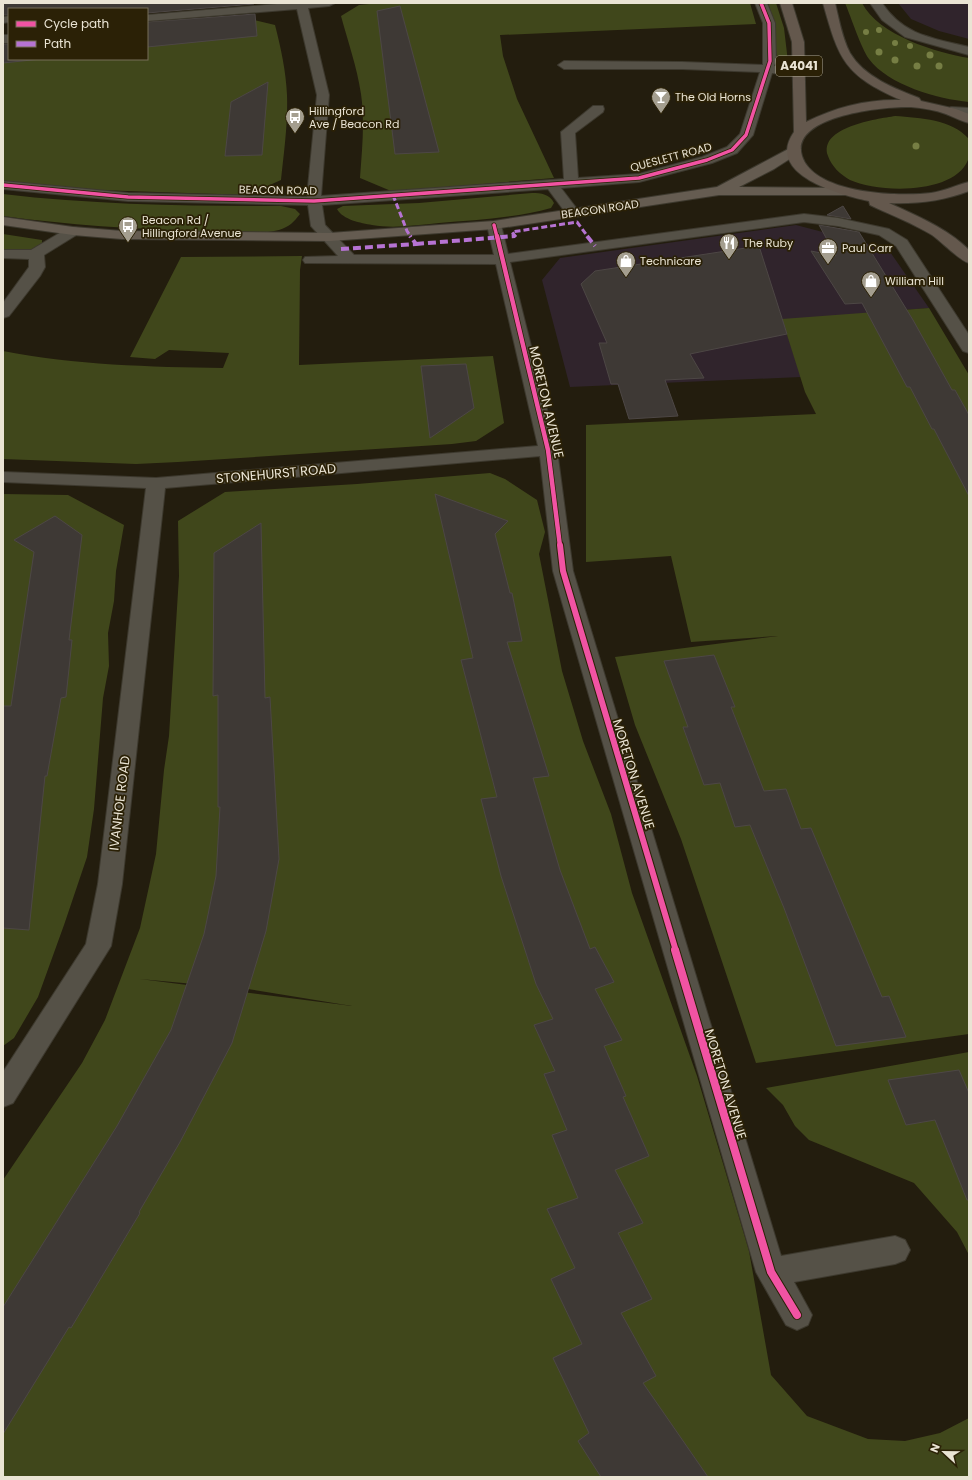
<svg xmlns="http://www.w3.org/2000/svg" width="972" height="1480" font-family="Poppins,sans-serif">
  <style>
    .commercial { fill: #30242c }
    .green { fill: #40471b; fill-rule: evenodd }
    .building { fill: #3e3935; stroke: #4d4745 }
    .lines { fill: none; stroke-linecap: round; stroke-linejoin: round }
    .minor-casing { stroke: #3d392e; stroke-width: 2 }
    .major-casing { stroke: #3d392e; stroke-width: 2 }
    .highway-casing { stroke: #3d392e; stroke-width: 2 }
    .minor { fill: #555147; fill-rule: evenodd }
    .major { fill: #655c51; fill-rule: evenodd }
    .highway { fill: #64584d; fill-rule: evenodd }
    .quiet-far1 { stroke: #b673d3; stroke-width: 3; stroke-dasharray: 6 3; stroke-linecap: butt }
    .quiet { stroke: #b673d3; stroke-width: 4; stroke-dasharray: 8 4; stroke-linecap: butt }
    .cycleway-far3-casing { stroke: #2b2106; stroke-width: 5 }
    .cycleway-far2-casing { stroke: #2b2106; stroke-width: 6 }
    .cycleway-far1-casing { stroke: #2b2106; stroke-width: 8 }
    .cycleway-casing { stroke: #2b2106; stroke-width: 10 }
    .cycleway-far3 { stroke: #f153a3; stroke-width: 3.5 }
    .cycleway-far2 { stroke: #f153a3; stroke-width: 4.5 }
    .cycleway-far1 { stroke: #f153a3; stroke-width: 6 }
    .cycleway { stroke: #f153a3; stroke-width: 8 }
    .tree { fill: #767e44 }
    .labels { text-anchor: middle; stroke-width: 3.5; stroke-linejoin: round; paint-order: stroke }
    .far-poi-label { font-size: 11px; fill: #eae4d4; stroke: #2b2106; text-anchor: start }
    .far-street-label { font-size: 11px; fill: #eae4d4; stroke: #2b2106 }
    .shield { fill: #2b2106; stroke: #b1aa96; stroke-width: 1 }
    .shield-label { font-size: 12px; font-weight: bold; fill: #eae4d4 }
    .street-label { font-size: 13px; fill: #eae4d4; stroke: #2b2106 }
  </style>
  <rect width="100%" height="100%" fill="#231d0e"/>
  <g class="commercial">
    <polygon points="898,3 969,3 969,39 939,31 911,19"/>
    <polygon points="796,225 888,249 929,308 868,313 787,334 801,377 570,387 542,280 560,258"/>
  </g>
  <g class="green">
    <path d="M 379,3 L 750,3 L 756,24 L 500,35 L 503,56 L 517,99 L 554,178 L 398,191 L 391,191 L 360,178 C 362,150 365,122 361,94 C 357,67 348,42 341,16 L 359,5 Z"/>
    <polygon points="768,3 776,3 784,28 788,62 777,60 773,19"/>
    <path d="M 845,3 L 862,3 C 878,35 937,53 969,58 L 969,102 C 938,99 888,85 869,59 C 861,48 851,17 845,3 Z"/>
    <path d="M 246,18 L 275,25 C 281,48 286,72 287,95 C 288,123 284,152 281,180 L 247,195 L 97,190 L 3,181 L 3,42 L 9,42 L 9,59 L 147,59 L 147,25 Z"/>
    <path d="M 895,116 C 921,118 951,119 969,139 C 969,146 971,155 968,160 C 954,195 878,193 850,180 C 840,174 832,167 828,156 C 818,127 877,119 895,116 Z"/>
    <path d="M 532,193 C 541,193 550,194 554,203 L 551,208 C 516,218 475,220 439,223 C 417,225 394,229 372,225 C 361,223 343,220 337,209 L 343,206 L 419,203 Z"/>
    <path d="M 3,194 C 95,205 189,206 281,206 L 295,209 L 300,214 C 294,222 289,227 279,230 C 254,236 225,232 200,231 C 134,229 68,225 3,216 Z"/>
    <path d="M 3,234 L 42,240 L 42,245 C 30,253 17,251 3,250 Z"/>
    <path d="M 302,256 L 300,270 L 299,365 L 493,356 L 504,423 L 476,441 L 452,444 L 178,462 L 136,464 L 3,459 L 3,351 C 75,365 150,367 223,368 L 229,353 L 169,350 L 155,359 L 130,357 L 181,257 Z"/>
    <polygon points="929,308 969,375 969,1034 756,1063 681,839 635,725 615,657 778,636 691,642 671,556 586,562 586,425 816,414 805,392 782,319"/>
    <path d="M 490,473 L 505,479 L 537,500 L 545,532 L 539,554 L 562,671 L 583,741 L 611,814 L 632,893 L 697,1076 L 749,1251 L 771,1375 L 807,1416 L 868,1439 L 905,1441 L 940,1433 L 969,1418 L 969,1477 L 3,1477 L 3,1180 L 82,1063 L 105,1020 L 140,928 L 156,854 L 164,770 L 169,736 L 179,576 L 178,521 L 225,492 L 357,484 ZM 140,979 L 248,989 L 352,1006 Z"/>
    <polygon points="3,494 68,495 124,525 116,571 114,601 108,633 109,666 103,698 94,809 87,857 64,925 38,997 14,1038 3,1046"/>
    <polygon points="969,1052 969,1255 957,1232 914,1183 809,1140 795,1126 783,1105 766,1088"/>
  </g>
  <g class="building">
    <polygon points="3,3 253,3 254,4 147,13 147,9 9,9 9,15 3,15"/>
    <polygon points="400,6 439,152 395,154 377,11"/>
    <polygon points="255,14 257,36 147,47 147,22"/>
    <polygon points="3,44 9,44 9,59 41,59 3,63"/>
    <polygon points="268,82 262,155 225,156 231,102"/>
    <polygon points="843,206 851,219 827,215"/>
    <polygon points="819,225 859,232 913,320 952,390 955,390 969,415 969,496 934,429 932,429 910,387 907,387 862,303 845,304 811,251 836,256"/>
    <polygon points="759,246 787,334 690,354 704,378 665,380 678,416 629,419 618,384 611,384 599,343 607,343 581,284 595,271"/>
    <polygon points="466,364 474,408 430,438 421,366"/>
    <polygon points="435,494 508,521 495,534 510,593 512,593 522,641 507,642 549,776 533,778 560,870 590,949 595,947 614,982 595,989 622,1040 604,1046 626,1096 623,1097 649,1156 615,1170 643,1223 618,1233 652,1299 621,1313 656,1376 643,1383 708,1477 601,1477 578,1441 589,1433 553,1358 582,1344 551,1279 575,1268 547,1209 578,1198 552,1135 567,1130 544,1074 555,1071 534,1025 553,1019 536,984 501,876 481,799 497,797 461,660 473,658"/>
    <polygon points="55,516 82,535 69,640 72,640 66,697 61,698 47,776 45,776 29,930 3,928 3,706 11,706 34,552 14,540"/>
    <polygon points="261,523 265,698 270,697 279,859 266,931 232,1043 180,1142 139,1212 140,1213 71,1328 69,1327 3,1434 3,1307 117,1126 171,1030 204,934 216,876 220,807 218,807 218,695 213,696 214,553"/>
    <polygon points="714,655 735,707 731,707 764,791 786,789 801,829 811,828 882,997 889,996 906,1037 836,1046 784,908 750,825 735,827 720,783 704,785 683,727 688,727 664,661"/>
    <polygon points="959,1070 969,1093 969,1200 967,1200 935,1120 906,1125 888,1080"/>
  </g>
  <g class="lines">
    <g class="minor-casing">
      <g id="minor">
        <polygon points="288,3 335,3 329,6 308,8 329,95 321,196 564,179 561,132 593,106 603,106 604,109 603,112 575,133 578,178 639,174 702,157 727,147 740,134 760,72 682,69 564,69 558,65 564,61 682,62 763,65 763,23 755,3 767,3 775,23 776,61 774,66 799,68 805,72 799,76 772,73 753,135 737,153 712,163 639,182 561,188 580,213 578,216 568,216 548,189 322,205 325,225 354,255 494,255 487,225 489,222 499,222 501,225 508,254 804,214 838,218 889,229 907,240 969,335 969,353 963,351 961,348 896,246 879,235 838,226 804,222 510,262 557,450 573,571 781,1256 895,1236 905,1240 910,1250 905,1260 895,1264 794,1282 812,1315 808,1325 797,1330 786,1325 756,1272 553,571 540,456 165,488 122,884 111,946 13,1103 3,1107 3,1072 86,944 98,884 146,488 3,482 3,472 156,478 538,446 496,264 305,263 303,260 305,257 338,256 311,226 308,205 128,201 3,189 3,181 128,193 307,197 317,95 297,9 147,21 147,15"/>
        <path d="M 870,3 L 882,3 C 904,36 933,38 969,47 L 969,55 L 905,37 L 882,20 Z"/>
        <polygon points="9,16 9,22 3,23 3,17"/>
        <rect x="3" y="35" width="6" height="8"/>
        <polygon points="951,107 969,108 969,116 946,114 945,111"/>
        <polygon points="73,227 78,228 80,231 78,234 44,255 45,267 40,276 9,316 3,318 3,303 29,267 29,259 3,258 3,250 31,250 68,228"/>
      </g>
    </g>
    <g class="major-casing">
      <polygon id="major" points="794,146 799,147 801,150 799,153 774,169 739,187 844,188 849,189 851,192 849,195 719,195 494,229 330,241 122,239 73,235 3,225 3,217 73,227 122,231 330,233 494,221 717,187"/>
    </g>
    <g class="highway-casing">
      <path id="highway" d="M 780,3 L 792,3 L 804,42 L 806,122 C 836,107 867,99 901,100 C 844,75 839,60 823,3 L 835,3 C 839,19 842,38 850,53 C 864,77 896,89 919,98 L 921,101 L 956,109 L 969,114 L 969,123 C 961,121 954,117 946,114 C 935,110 923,108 911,107 C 887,106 789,115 802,156 C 814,194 899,197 931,193 C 945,191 956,185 969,182 L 969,191 C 943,201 917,204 889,203 C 917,216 947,228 969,250 L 969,263 C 960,261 942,242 932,235 C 912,223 891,215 870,205 L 869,201 C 841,195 764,175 794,132 L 792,42 Z"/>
    </g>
    <use href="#minor" class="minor"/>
    <use href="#major" class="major"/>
    <use href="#highway" class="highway"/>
    <g class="quiet-far1">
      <polyline points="393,195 407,231 411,237"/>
      <polyline points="516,237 512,232 577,222 588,237"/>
    </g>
    <g class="quiet">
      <polyline points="587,236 595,246"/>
      <polyline points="416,244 515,236"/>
      <polyline points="341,249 416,244 410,236"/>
    </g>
    <g class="cycleway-far3-casing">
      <g id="cycleway-far3">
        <polyline points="3,185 128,197 314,201 639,178 707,160 732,150 746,135 770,61 769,23 761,3"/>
        <polyline points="494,225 497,237"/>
      </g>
    </g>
    <g class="cycleway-far2-casing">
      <polyline id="cycleway-far2" points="497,236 548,450 560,546"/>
    </g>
    <g class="cycleway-far1-casing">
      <polyline id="cycleway-far1" points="560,545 563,571 676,951"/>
    </g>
    <g class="cycleway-casing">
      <polyline id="cycleway" points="675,950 771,1272 797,1315"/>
    </g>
    <use href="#cycleway-far3" class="cycleway-far3"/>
    <use href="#cycleway-far2" class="cycleway-far2"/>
    <use href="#cycleway-far1" class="cycleway-far1"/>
    <use href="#cycleway" class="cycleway"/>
  </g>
  <g class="tree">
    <circle cx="879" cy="30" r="3"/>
    <circle cx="866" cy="32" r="3"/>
    <circle cx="895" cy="43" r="3"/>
    <circle cx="910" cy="46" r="3"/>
    <circle cx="879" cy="52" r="3.5"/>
    <circle cx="930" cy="55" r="3.5"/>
    <circle cx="895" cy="60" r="3.5"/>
    <circle cx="917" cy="66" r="3.5"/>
    <circle cx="939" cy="66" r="3.5"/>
    <circle cx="916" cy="146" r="3.5"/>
  </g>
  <defs>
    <g id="bar-pin" transform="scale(1)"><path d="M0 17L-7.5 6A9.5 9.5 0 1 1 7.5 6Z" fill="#a49e8f" stroke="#2b2106"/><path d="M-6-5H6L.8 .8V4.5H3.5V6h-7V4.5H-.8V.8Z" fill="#fff"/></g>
    <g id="bus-pin" transform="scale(1)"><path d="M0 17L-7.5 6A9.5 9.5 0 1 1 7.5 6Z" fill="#a49e8f" stroke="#2b2106"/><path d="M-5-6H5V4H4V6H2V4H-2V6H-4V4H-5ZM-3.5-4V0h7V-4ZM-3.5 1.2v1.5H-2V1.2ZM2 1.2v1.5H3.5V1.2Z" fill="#fff"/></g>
    <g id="restaurant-pin" transform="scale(1)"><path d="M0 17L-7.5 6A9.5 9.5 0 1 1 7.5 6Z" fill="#a49e8f" stroke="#2b2106"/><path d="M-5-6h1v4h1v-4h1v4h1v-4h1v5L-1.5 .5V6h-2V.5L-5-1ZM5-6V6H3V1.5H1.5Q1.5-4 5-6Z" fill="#fff"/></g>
    <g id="office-pin" transform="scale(1)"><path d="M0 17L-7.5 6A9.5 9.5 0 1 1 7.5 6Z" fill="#a49e8f" stroke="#2b2106"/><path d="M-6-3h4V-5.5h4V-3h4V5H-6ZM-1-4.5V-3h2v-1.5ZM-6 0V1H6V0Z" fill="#fff"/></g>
    <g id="shop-pin" transform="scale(1)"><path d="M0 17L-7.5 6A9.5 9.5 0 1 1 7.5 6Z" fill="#a49e8f" stroke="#2b2106"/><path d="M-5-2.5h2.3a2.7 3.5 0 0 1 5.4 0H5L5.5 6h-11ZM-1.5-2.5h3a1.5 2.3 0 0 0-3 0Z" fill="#fff"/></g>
  </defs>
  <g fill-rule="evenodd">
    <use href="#bar-pin" x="661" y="97"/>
    <use href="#bus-pin" x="295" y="117"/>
    <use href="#bus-pin" x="128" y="226"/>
    <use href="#restaurant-pin" x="729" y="243"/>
    <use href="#office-pin" x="828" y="248"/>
    <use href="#shop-pin" x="626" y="261"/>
    <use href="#shop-pin" x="871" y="281"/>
  </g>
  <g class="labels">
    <g class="far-poi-label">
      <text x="675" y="101">The Old Horns</text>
      <text x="309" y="115">Hillingford<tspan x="309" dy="13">Ave / Beacon Rd</tspan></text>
      <text x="142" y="224">Beacon Rd /<tspan x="142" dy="13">Hillingford Avenue</tspan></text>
      <text x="743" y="247">The Ruby</text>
      <text x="842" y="252">Paul Carr</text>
      <text x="640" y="265">Technicare</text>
      <text x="885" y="285">William Hill</text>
    </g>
    <g class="far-street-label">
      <text transform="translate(671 157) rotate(-15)" y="4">QUESLETT ROAD</text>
      <text transform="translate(278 190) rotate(1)" y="4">BEACON ROAD</text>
      <text transform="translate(600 209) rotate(-8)" y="4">BEACON ROAD</text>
    </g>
    <rect class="shield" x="776" y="56" width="46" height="20" rx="3"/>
    <g class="shield-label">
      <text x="799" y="70">A4041</text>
    </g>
    <g class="street-label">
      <text transform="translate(547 402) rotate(77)" y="5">MORETON AVENUE</text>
      <text transform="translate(276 473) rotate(-5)" y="5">STONEHURST ROAD</text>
      <text transform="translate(634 774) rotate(73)" y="5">MORETON AVENUE</text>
      <text transform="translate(119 803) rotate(-83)" y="5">IVANHOE ROAD</text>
      <text transform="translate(726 1084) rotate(73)" y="5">MORETON AVENUE</text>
    </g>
  </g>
  <rect width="972" height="1480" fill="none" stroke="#eae4d4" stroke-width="8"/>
  <rect x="8" y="8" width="140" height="52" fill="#2b2106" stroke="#776f58"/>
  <rect x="16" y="21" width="20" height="6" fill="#f153a3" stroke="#776f58"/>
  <text x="44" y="28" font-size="12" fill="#eae4d4">Cycle path</text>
  <rect x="16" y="41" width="20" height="6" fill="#b673d3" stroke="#776f58"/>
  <text x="44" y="48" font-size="12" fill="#eae4d4">Path</text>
  <g transform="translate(944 1452) rotate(292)" stroke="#2b2106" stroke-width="3" paint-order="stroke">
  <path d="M0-3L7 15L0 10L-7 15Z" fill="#eae4d4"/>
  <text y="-6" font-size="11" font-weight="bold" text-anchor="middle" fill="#eae4d4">N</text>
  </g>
</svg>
